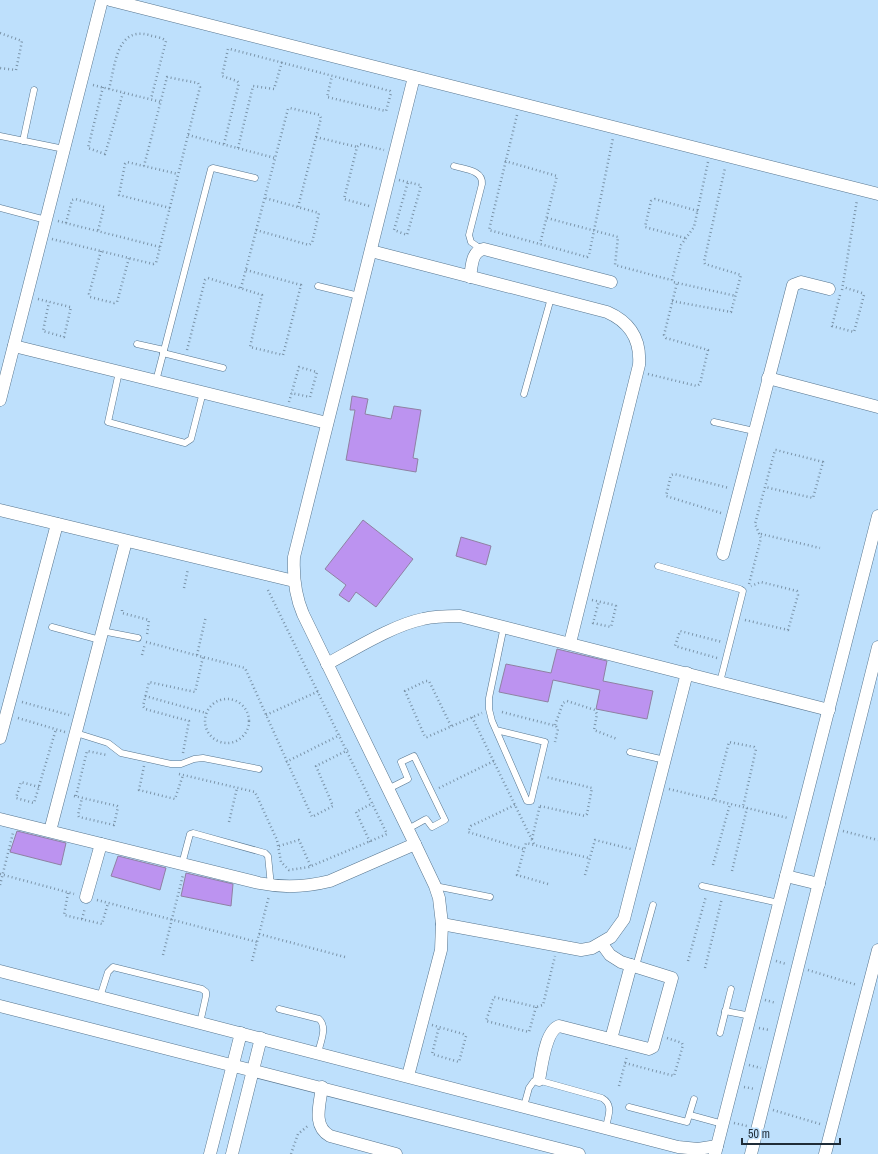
<svg xmlns="http://www.w3.org/2000/svg" width="878" height="1154" font-family="'Archivo Narrow',sans-serif">
  <style>
    .building { fill: #bc93f0; stroke: #8f81a3 }
    .lines { fill: none; stroke-linecap: round; stroke-linejoin: round }
    .lane-casing { stroke: #57758e; stroke-width: 7 }
    .street-casing { stroke: #57758e; stroke-width: 13 }
    .path { stroke: #7b94a9; stroke-width: 2.5; stroke-dasharray: 1 3; stroke-linecap: butt }
    .lane { stroke: #fff; stroke-width: 6 }
    .street { stroke: #fff; stroke-width: 12 }
  </style>
  <rect width="100%" height="100%" fill="#bee0fc"/>
  <g class="building">
    <polygon points="352,396 368,399 365,414 391,419 394,406 421,410 413,458 418,459 416,472 346,460 355,410 350,410"/>
    <polygon points="363,520 413,559 376,607 356,592 349,602 339,595 346,585 325,569"/>
    <polygon points="461,537 491,546 486,565 456,556"/>
    <polygon points="557,649 607,661 603,681 653,691 647,719 596,709 600,690 553,680 548,702 499,692 506,664 551,673"/>
    <polygon points="17,831 66,843 61,865 10,852"/>
    <polygon points="118,856 166,868 160,890 111,876"/>
    <polygon points="186,873 233,884 231,906 181,896"/>
  </g>
  <g class="lines">
    <g class="lane-casing">
      <g id="lane">
        <polyline points="0,136 64,149"/>
        <polyline points="23,141 34,90"/>
        <path d="M 454,166 C 464,169 483,170 482,184 L 469,235 L 471,242 L 481,249"/>
        <polyline points="0,208 46,220"/>
        <polyline points="318,286 359,296"/>
        <polyline points="137,344 164,350"/>
        <polyline points="163,353 223,368"/>
        <polyline points="119,372 108,422 185,443 191,439 203,392"/>
        <polyline points="156,381 211,169 213,168 255,178"/>
        <polyline points="524,394 551,298"/>
        <polyline points="714,422 754,431"/>
        <polyline points="658,566 740,589 743,591 720,682"/>
        <polyline points="52,627 100,640"/>
        <polyline points="102,631 138,638"/>
        <polyline points="496,730 545,742 531,801 527,801 492,721 489,709 489,698 504,626"/>
        <polyline points="76,733 108,743 121,753 171,764 181,764 194,759 203,758 259,769"/>
        <polyline points="630,752 665,760"/>
        <polyline points="388,789 408,779 401,762 414,756 445,820 432,827 426,819 408,829"/>
        <polyline points="182,864 190,834 193,833 265,853 268,856 271,886"/>
        <polyline points="435,886 490,897"/>
        <polyline points="702,886 779,903"/>
        <polyline points="636,966 653,905"/>
        <polyline points="100,997 108,972 113,967 202,989 206,992 206,996 200,1023"/>
        <path d="M 279,1009 L 319,1019 C 328,1027 320,1043 318,1053"/>
        <polyline points="725,1011 751,1016"/>
        <polyline points="720,1033 731,989"/>
        <path d="M 524,1106 L 529,1088 L 534,1081 L 537,1080 L 541,1081 L 602,1098 C 614,1105 608,1116 606,1127"/>
        <polyline points="629,1107 687,1122 694,1099"/>
        <polyline points="690,1115 723,1124"/>
      </g>
    </g>
    <g class="street-casing">
      <g id="street">
        <polyline points="110,0 878,194"/>
        <path d="M 371,251 L 607,312 C 630,322 641,339 639,365 L 570,643"/>
        <path d="M 470,277 C 472,267 471,251 484,249 L 611,282"/>
        <polyline points="14,346 327,423"/>
        <polyline points="768,378 878,407"/>
        <polyline points="0,400 102,0"/>
        <polyline points="0,510 294,581"/>
        <polyline points="723,554 793,285 801,282 829,289"/>
        <path d="M 327,664 C 355,649 393,625 423,619 C 435,616 448,616 460,616 L 829,710"/>
        <polyline points="0,738 57,524"/>
        <path d="M 0,819 L 259,883 C 283,888 306,887 330,881 L 415,844"/>
        <polyline points="50,831 126,541"/>
        <polyline points="786,876 819,884"/>
        <polyline points="86,897 101,844"/>
        <polyline points="442,924 581,950 592,948 611,937 624,919 687,673"/>
        <polyline points="0,971 678,1147 698,1149 717,1146"/>
        <polyline points="0,1006 579,1154"/>
        <polyline points="611,1039 631,965"/>
        <path d="M 408,1076 L 441,950 L 442,924 L 439,898 L 435,886 L 415,844 L 303,614 C 295,595 293,577 294,557 L 414,77"/>
        <path d="M 539,1080 C 542,1066 545,1031 559,1026 L 649,1049 L 653,1047 L 672,978 L 621,962 L 610,955 L 602,944"/>
        <path d="M 322,1087 C 320,1104 312,1126 330,1136 L 396,1154"/>
        <polyline points="210,1154 241,1033"/>
        <polyline points="232,1154 261,1038"/>
        <polyline points="715,1154 878,516"/>
        <polyline points="751,1154 878,647"/>
        <polyline points="825,1154 878,950"/>
      </g>
    </g>
    <g class="path">
      <polyline points="0,33 22,41 16,70 0,68"/>
      <polyline points="93,85 161,102"/>
      <polyline points="103,87 88,148 105,154 123,93"/>
      <path d="M 109,89 C 115,67 116,26 149,35 C 154,37 162,37 166,41 L 151,99"/>
      <polyline points="517,115 489,230 587,257 589,255 613,138"/>
      <polyline points="188,135 275,158"/>
      <polyline points="316,137 357,147"/>
      <polyline points="224,144 239,83 237,81 222,76 228,49 230,49 390,91 391,93 386,111 327,97 332,76"/>
      <polyline points="238,148 253,86 274,89 282,62"/>
      <polyline points="505,161 557,176 540,244"/>
      <polyline points="708,162 694,227 681,245 672,280 673,282 736,296"/>
      <polyline points="399,180 420,185 421,186 407,235 394,230 408,182"/>
      <polyline points="369,206 344,199 357,147 360,144 384,150"/>
      <polyline points="170,208 119,195 125,164 127,162 178,174"/>
      <polyline points="547,218 618,237 615,265 671,280"/>
      <polyline points="58,221 160,247"/>
      <polyline points="66,223 72,200 75,199 104,207 98,231"/>
      <polyline points="256,230 309,245 312,243 319,213 265,198"/>
      <polyline points="685,238 645,227 651,201 655,199 698,211"/>
      <polyline points="52,239 153,264 156,263 200,87 198,83 167,77 144,166"/>
      <polyline points="101,251 89,294 90,297 114,303 117,302 129,258"/>
      <polyline points="241,288 288,109 290,108 320,115 321,118 298,207"/>
      <polyline points="842,290 857,200"/>
      <polyline points="840,295 832,326 854,332 864,295 862,293 843,287"/>
      <polyline points="38,299 70,307 71,307 64,337 43,331 49,302"/>
      <polyline points="672,301 731,312 741,275 705,264 704,262 725,168"/>
      <polyline points="187,350 205,280 208,278 262,295 250,347 283,355 301,285 246,270"/>
      <polyline points="648,374 697,386 700,384 708,350 666,338 664,335 677,283"/>
      <polyline points="289,402 299,367 317,372 310,397 291,393"/>
      <polyline points="721,513 666,496 671,475 674,474 729,488"/>
      <polyline points="761,534 820,548"/>
      <polyline points="749,584 761,538 755,524 775,450 776,450 823,462 813,498 765,487"/>
      <polyline points="184,588 188,569"/>
      <polyline points="592,600 614,605 616,606 611,627 593,623 599,601"/>
      <polyline points="122,610 122,613 149,620 147,635"/>
      <polyline points="745,620 788,630 798,595 797,591 761,582 751,586"/>
      <polyline points="146,642 245,668 312,817 333,806 316,766 348,750"/>
      <polyline points="142,655 145,644"/>
      <polyline points="197,655 206,616"/>
      <polyline points="717,658 675,646 680,631 722,642"/>
      <polyline points="145,696 206,713"/>
      <circle cx="227" cy="721" r="22"/>
      <polyline points="22,702 69,715"/>
      <polyline points="502,712 556,726 558,729 555,742"/>
      <polyline points="266,715 319,691"/>
      <polyline points="472,717 534,844"/>
      <polyline points="18,718 65,732"/>
      <polyline points="555,725 563,703 567,701 595,710 597,714 594,730 617,739"/>
      <polyline points="451,726 429,681 426,681 405,691 425,737 427,737 482,713"/>
      <polyline points="183,753 189,721 145,709 143,706 149,682 195,692 203,657"/>
      <polyline points="286,762 340,735"/>
      <polyline points="144,766 139,790 175,799 183,775"/>
      <polyline points="179,774 255,792 277,840 281,862 289,870 309,867 387,834 267,588"/>
      <polyline points="39,787 21,782 16,798 34,803 56,729"/>
      <polyline points="439,788 494,761"/>
      <polyline points="669,789 788,818"/>
      <polyline points="74,796 117,806 118,807 114,825 79,817 78,815 82,798"/>
      <polyline points="76,796 87,751 107,755"/>
      <polyline points="714,799 729,742 754,747 756,749 743,807"/>
      <polyline points="515,805 471,826 468,832 523,849"/>
      <polyline points="540,806 585,816 587,814 592,788 546,777"/>
      <polyline points="229,822 237,788"/>
      <polyline points="843,831 878,840"/>
      <polyline points="532,839 540,805"/>
      <polyline points="370,842 356,812 373,803"/>
      <polyline points="279,846 299,840 311,867"/>
      <polyline points="713,865 730,804"/>
      <polyline points="732,871 747,808"/>
      <polyline points="0,874 74,894"/>
      <polyline points="585,875 595,840 631,849"/>
      <polyline points="548,884 517,875 526,843 589,858"/>
      <polyline points="0,885 13,833"/>
      <polyline points="68,893 64,915 102,924 108,903"/>
      <polyline points="97,900 257,942"/>
      <polyline points="82,919 85,908"/>
      <polyline points="259,934 345,957"/>
      <polyline points="163,955 183,875"/>
      <polyline points="252,961 269,896"/>
      <polyline points="688,961 706,896"/>
      <polyline points="776,961 786,964"/>
      <polyline points="705,968 722,898"/>
      <polyline points="808,970 857,985"/>
      <polyline points="765,1000 776,1003"/>
      <polyline points="536,1007 529,1032 486,1021 494,997 536,1007 543,1005 555,956"/>
      <polyline points="432,1025 463,1034 466,1036 459,1062 432,1054 439,1027"/>
      <polyline points="759,1028 769,1030"/>
      <polyline points="625,1063 674,1076 683,1045 682,1043 667,1038"/>
      <polyline points="749,1065 761,1068"/>
      <polyline points="619,1086 627,1056"/>
      <polyline points="744,1087 755,1089"/>
      <polyline points="773,1110 820,1124"/>
      <polyline points="734,1123 747,1126"/>
      <polyline points="291,1154 298,1134 309,1125"/>
    </g>
    <use href="#lane" class="lane"/>
    <use href="#street" class="street"/>
  </g>
  <path d="M742 1138v6h98v-6" fill="none" stroke="#1f2c37" stroke-width="2"/>
  <text x="748" y="1138" font-size="12" fill="#1f2c37" stroke="#bee0fc" stroke-width="3" paint-order="stroke">50 m</text>
</svg>
